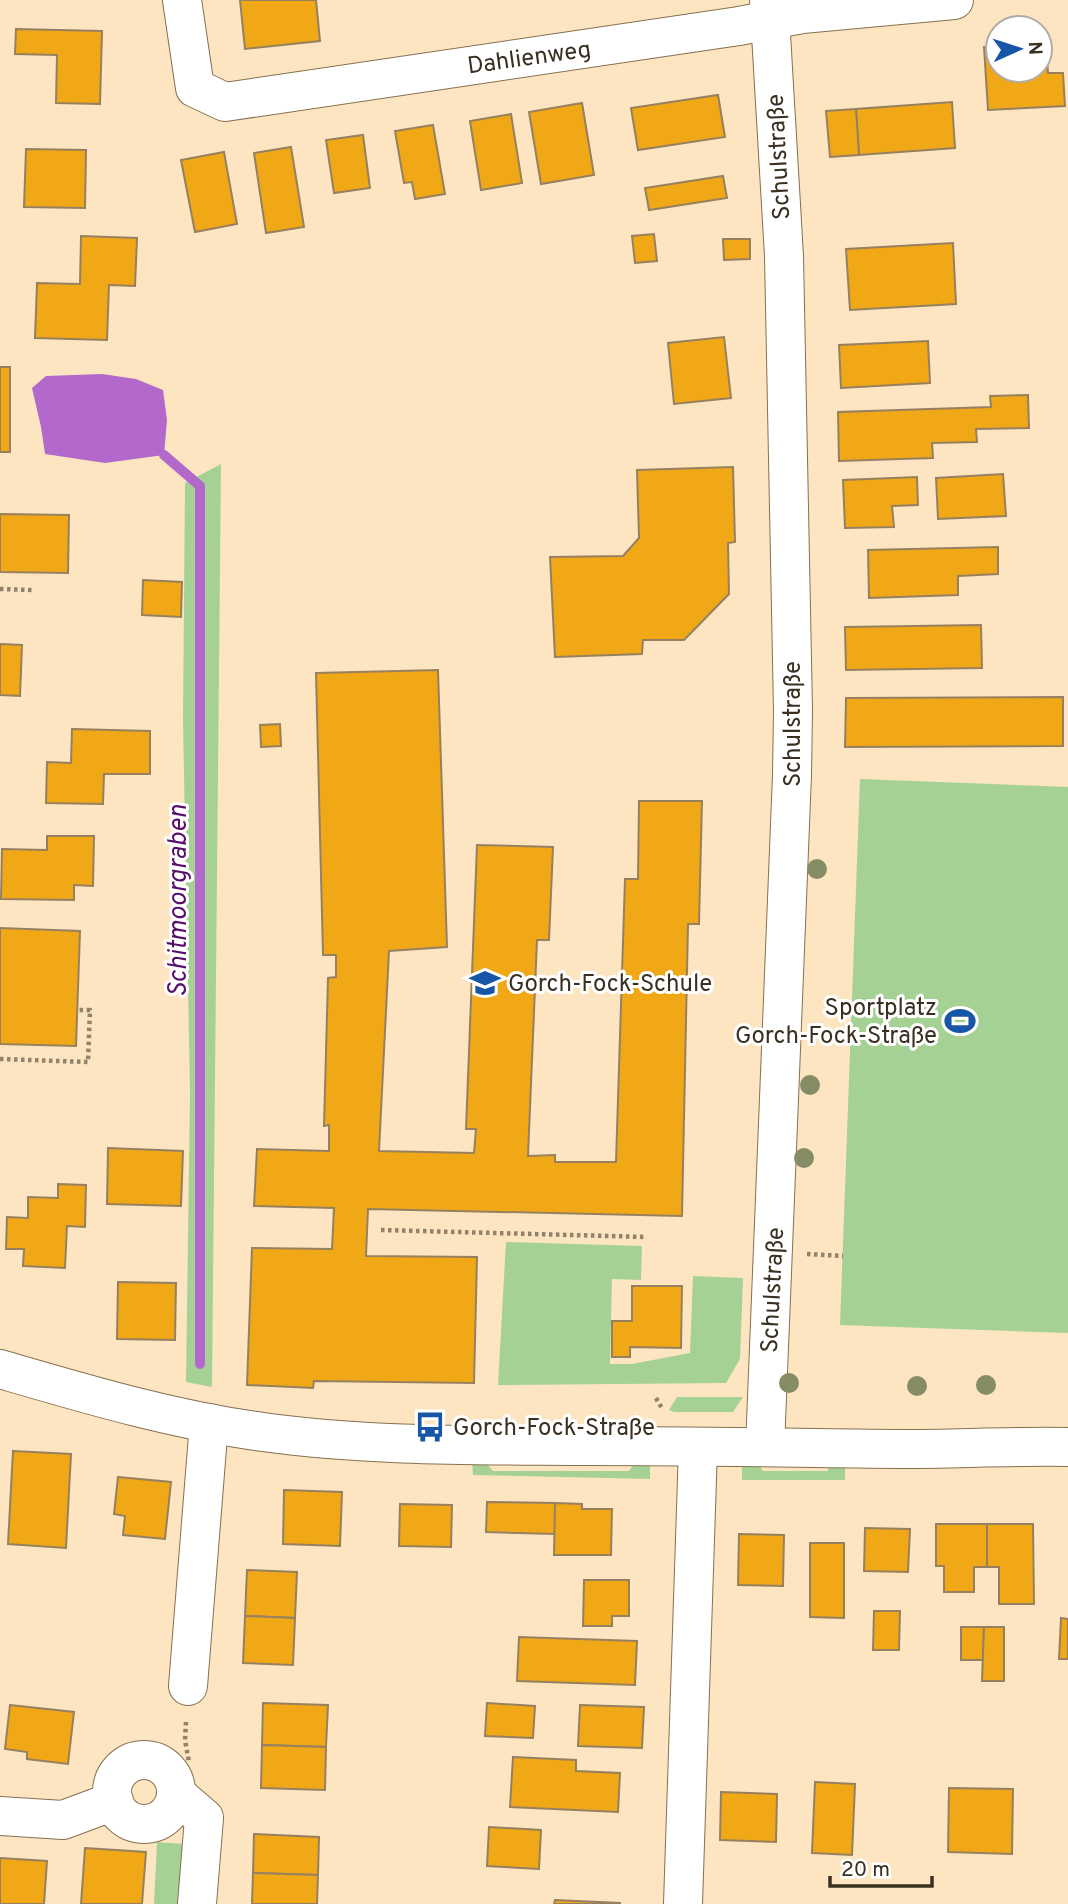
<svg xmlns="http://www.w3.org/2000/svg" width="1068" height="1904" font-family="Overpass,sans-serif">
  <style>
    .green { fill: #a5d294 }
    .water { fill: #b369cb }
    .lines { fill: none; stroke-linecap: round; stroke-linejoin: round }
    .stream { stroke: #b369cb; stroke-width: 10 }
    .building { fill: #f0a816; stroke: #97805f; stroke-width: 2 }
    .minor-casing { stroke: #86704f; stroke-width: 40 }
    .path { stroke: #92826a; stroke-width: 4.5; stroke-dasharray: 3.5 3.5; stroke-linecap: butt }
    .minor { stroke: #fff; stroke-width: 38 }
    .tree { fill: #868c65 }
    .labels { text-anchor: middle; stroke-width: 6; stroke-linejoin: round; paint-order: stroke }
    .street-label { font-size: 24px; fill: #393022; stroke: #fff }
    .poi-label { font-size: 24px; fill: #393022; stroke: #fff; text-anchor: start }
    .water-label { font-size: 26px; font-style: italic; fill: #560e6a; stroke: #fff }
  </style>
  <rect width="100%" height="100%" fill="#fde5c1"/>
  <g class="green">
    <polygon points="221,464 212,1387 186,1382 190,1093 183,720 185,483"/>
    <polygon points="860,779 1068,787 1068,1333 840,1325"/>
    <polygon points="506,1242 642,1246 641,1280 612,1279 610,1364 632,1364 690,1353 693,1276 743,1278 740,1359 726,1383 498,1385"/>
    <polygon points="677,1397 743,1397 733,1412 674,1412 669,1410"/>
    <polygon points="639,1456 650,1456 650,1479 473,1475 472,1460 484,1460 493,1471 629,1471"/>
    <polygon points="742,1461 757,1461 763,1471 827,1471 833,1461 845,1461 845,1480 742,1480"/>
    <polygon points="157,1842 185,1844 183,1904 154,1904"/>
  </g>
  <polygon class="water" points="102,374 136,379 163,390 167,420 164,455 105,463 45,454 41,427 32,388 46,376"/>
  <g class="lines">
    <polyline class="stream" points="164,455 200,486 200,1364"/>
  </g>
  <g class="building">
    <polygon points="240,0 316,0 320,41 245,49"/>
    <polygon points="16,29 102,31 100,104 56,103 57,55 15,54"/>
    <polygon points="1040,44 1046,44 1048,73 1063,73 1065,106 988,110 984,47 998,46 998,70 1040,70"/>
    <polygon points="718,95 725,137 638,150 631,108"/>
    <polygon points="952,102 955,148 859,155 856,109"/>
    <polygon points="582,103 594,175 541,184 529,112"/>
    <polygon points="856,109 859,155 830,157 826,111"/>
    <polygon points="511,114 522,183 481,190 470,121"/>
    <polygon points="433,125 445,194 415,199 412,182 404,183 395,131"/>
    <polygon points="363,135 370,188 334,193 326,140"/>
    <polygon points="291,147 304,227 266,233 254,153"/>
    <polygon points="26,149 86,150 85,208 24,207"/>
    <polygon points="224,152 237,224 195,232 181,160"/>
    <polygon points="723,176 727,198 649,210 645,188"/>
    <polygon points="654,234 657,261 635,263 632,236"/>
    <polygon points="81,236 137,238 135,286 109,285 107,340 35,338 37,283 80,284"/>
    <polygon points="723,239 750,239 750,259 724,260"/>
    <polygon points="953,243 956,304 850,310 846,249"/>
    <polygon points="724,337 731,398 674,404 668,343"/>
    <polygon points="928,341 930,383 841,388 839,345"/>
    <rect x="0" y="367" width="10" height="85"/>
    <polygon points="1028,395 1029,428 976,429 977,442 932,443 933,458 839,461 838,412 991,407 990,396"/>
    <polygon points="733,467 735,542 728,543 729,594 684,640 643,640 642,654 555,657 550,557 623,556 639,538 637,470"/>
    <polygon points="1003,474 1006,516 938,519 936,478"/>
    <polygon points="917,477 918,505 892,506 894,527 845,528 843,480"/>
    <polygon points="0,514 69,515 68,573 0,572"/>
    <polygon points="998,547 998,574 958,576 958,595 869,598 868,550"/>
    <polygon points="143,580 182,582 181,617 142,615"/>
    <polygon points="981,625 982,668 846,670 845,627"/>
    <polygon points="0,644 22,645 20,696 0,695"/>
    <polygon points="438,670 447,947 389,951 379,1151 474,1153 476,1129 466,1129 477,845 553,847 549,940 537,940 528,1156 555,1155 555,1162 616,1162 625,879 638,879 639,801 702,801 699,924 688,924 682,1216 368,1209 366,1256 477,1257 474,1383 314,1381 313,1388 247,1385 252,1248 332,1249 334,1208 254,1206 257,1149 329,1151 329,1125 324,1126 328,978 336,977 336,955 323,955 316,673"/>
    <polygon points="1063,697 1063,746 845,747 846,698"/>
    <polygon points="280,724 281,746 261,747 260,725"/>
    <polygon points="72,729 150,731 150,774 104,774 103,804 46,803 47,762 71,763"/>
    <polygon points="47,836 94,836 93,886 74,885 74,900 1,899 2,849 47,850"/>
    <polygon points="0,928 80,931 76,1046 0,1044"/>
    <polygon points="108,1148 183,1151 181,1206 107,1204"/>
    <polygon points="58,1184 86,1185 85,1227 67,1226 65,1268 23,1266 24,1249 6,1249 7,1217 28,1218 28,1197 58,1198"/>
    <polygon points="118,1282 176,1283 175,1340 117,1339"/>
    <polygon points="632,1286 682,1286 681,1348 630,1347 630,1357 612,1357 612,1321 632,1321"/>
    <polygon points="13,1451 71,1454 66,1548 8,1544"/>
    <polygon points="118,1477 171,1482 165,1539 123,1535 125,1516 114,1514"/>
    <polygon points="284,1490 342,1492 340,1546 283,1544"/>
    <polygon points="487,1502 555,1503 555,1534 486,1532"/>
    <polygon points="555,1503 582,1504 582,1509 612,1509 611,1555 554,1555"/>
    <polygon points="400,1504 452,1505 451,1547 399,1546"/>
    <polygon points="936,1524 987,1524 987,1567 974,1567 974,1592 944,1592 944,1566 936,1566"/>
    <polygon points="987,1524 1033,1524 1034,1604 999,1604 999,1567 987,1567"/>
    <polygon points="865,1528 910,1529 908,1572 864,1571"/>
    <polygon points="739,1534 784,1535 783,1586 738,1585"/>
    <polygon points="810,1543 844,1543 844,1618 810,1617"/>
    <polygon points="247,1570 297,1572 295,1618 245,1616"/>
    <polygon points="584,1580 629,1580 629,1616 612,1616 612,1626 583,1626"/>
    <polygon points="874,1611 900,1611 899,1650 873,1650"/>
    <polygon points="245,1616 295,1618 293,1665 243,1663"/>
    <polygon points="1061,1618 1068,1619 1068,1659 1059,1659"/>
    <polygon points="961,1627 984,1627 983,1660 961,1660"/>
    <polygon points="984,1627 1004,1627 1004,1681 982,1681"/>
    <polygon points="519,1637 637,1641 635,1685 517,1681"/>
    <polygon points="263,1703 328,1705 326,1747 262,1745"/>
    <polygon points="487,1703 535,1706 533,1738 485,1736"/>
    <polygon points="10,1705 74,1712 68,1764 27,1759 27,1752 5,1749"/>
    <polygon points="580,1705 644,1707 642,1748 578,1746"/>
    <polygon points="262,1745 326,1747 325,1790 261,1788"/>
    <polygon points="513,1757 576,1760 576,1771 620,1773 618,1812 510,1807"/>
    <polygon points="815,1782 855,1784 852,1855 812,1853"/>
    <polygon points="949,1788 1013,1789 1012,1854 948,1852"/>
    <polygon points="721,1792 777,1794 776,1842 720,1840"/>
    <polygon points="489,1827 541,1830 539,1869 487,1866"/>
    <polygon points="254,1834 319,1837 318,1875 253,1873"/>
    <polygon points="85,1848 146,1852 142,1904 81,1904"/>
    <polygon points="0,1858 47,1861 44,1904 0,1904"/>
    <polygon points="253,1873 318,1875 317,1904 252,1904"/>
    <polygon points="555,1900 620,1903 620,1904 554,1904"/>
  </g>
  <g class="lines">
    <g class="minor-casing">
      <g id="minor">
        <polyline points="182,0 195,88 225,102 739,26 802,14 954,0"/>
        <path d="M 0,1369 C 86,1394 173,1420 263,1432 C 371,1447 483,1445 592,1446 C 695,1446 798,1448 900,1449 C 956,1449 1012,1446 1068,1447"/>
        <polyline points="765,1447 792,775 793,711 784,256 769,0"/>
        <polyline points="188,1686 209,1423"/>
        <circle cx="144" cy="1792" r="32"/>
        <polyline points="176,1794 204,1818 197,1904"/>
        <polyline points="0,1816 63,1820 114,1801"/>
        <polyline points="683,1904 698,1448"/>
      </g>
    </g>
    <g class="path">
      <polyline points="0,589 32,590"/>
      <polyline points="0,1059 88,1062 90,1010 77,1010"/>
      <polyline points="381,1230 647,1237"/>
      <polyline points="807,1254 843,1256"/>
      <polyline points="656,1398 663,1410"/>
      <polyline points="186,1722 185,1740 189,1762"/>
    </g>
    <use href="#minor" class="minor"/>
  </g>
  <g class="tree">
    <circle cx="817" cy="869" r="10"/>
    <circle cx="810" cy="1085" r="10"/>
    <circle cx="804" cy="1158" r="10"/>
    <circle cx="789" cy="1383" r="10"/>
    <circle cx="986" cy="1385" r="10"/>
    <circle cx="917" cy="1386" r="10"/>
  </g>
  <defs>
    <g id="school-bare" transform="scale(2.415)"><path d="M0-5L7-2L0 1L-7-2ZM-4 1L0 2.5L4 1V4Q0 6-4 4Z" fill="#1755a6" stroke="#fff" stroke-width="2.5" paint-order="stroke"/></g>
    <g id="stadium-bare" transform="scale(2.415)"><path d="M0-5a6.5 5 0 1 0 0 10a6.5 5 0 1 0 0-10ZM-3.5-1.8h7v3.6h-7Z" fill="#1755a6" stroke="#fff" stroke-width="2.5" paint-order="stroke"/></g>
    <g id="bus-bare" transform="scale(2.415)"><path d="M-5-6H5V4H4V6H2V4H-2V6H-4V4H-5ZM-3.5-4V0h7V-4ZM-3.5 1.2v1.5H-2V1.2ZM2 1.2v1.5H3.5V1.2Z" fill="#1755a6" stroke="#fff" stroke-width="2.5" paint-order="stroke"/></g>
  </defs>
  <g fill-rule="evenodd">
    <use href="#school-bare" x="485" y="983"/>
    <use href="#stadium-bare" x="960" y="1021"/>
    <use href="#bus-bare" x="430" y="1427"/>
  </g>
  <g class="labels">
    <g class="street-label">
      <text transform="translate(529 57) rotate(-8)" y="8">Dahlienweg</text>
      <text transform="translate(778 157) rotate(-93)" y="8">Schulstraße</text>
      <text transform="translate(792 724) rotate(-90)" y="8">Schulstraße</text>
      <text transform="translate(772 1290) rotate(-87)" y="8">Schulstraße</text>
    </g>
    <g class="poi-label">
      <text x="508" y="991">Gorch-Fock-Schule</text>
      <text x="937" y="1015" text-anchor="end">Sportplatz<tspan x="937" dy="28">Gorch-Fock-Straße</tspan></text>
      <text x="453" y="1435">Gorch-Fock-Straße</text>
    </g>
    <g class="water-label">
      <text transform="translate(177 901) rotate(-90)" y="9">Schitmoorgraben</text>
    </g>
  </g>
  <g transform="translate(1019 49) rotate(87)"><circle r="33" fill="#ffffff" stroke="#b0aca7" stroke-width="2"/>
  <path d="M0-5L12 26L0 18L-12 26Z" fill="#1755a6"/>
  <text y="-10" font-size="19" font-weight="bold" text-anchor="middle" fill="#393022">N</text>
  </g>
  <path d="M830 1876v10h102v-10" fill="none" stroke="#393022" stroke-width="3.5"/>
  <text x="841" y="1876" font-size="21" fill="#393022" stroke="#ffffff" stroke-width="5" paint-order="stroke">20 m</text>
</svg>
